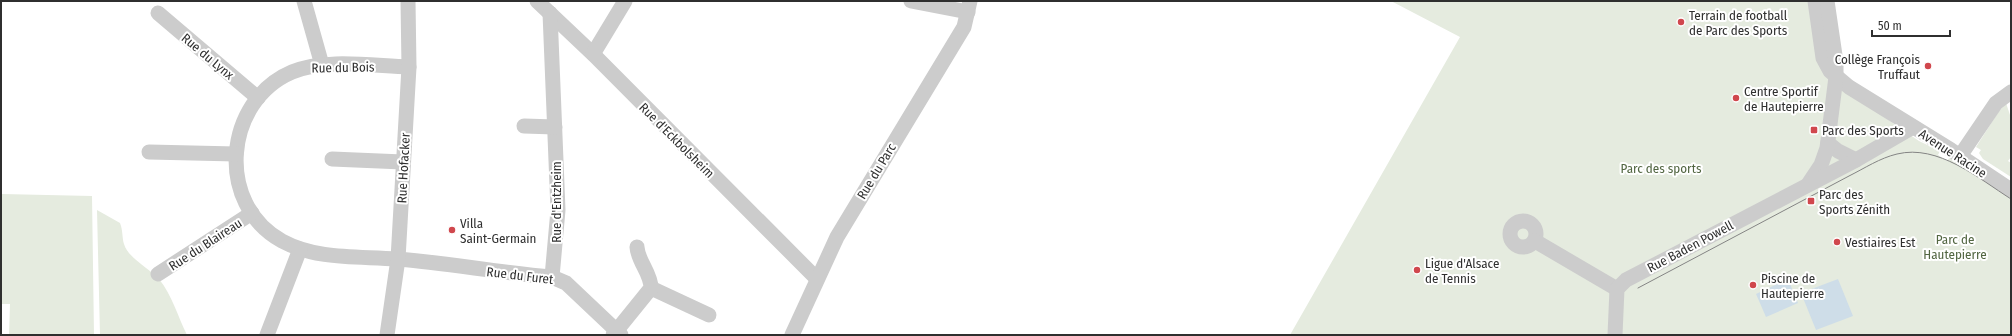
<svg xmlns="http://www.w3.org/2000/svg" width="2012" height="336" font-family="'Fira Sans Condensed',sans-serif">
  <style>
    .green { fill: #e5ebdf }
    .water { fill: #cedde8 }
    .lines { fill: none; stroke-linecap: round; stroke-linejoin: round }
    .minor { stroke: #ccc; stroke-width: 15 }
    .tram { stroke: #848484; stroke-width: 1 }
    .poi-dot { fill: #d0474d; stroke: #fff; stroke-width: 1.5 }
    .labels { text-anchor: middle; stroke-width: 4; stroke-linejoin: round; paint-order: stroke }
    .poi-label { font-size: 13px; fill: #2f2f2f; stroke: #fff; text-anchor: start }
    .street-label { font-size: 13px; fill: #2f2f2f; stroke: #fff }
    .park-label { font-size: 13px; fill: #526642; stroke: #fff }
  </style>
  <rect width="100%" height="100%" fill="#fff"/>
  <g class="green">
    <polygon points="1391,1 1812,1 1829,79 1919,141 1940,151 1938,155 1947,161 1950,157 2011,197 2011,335 1290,335 1460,37"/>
    <polygon points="2006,103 2011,118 2011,157 2008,161 2011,163 2011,177 1983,159 1979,153 1981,150 1976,147 1999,111"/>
    <polygon points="2,194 92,196 94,335 9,335 10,304 2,304"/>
    <path d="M 97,210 L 120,223 C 123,230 122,238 124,244 C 128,258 150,269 159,279 C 172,295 178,317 187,335 L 100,335 Z"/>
  </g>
  <g class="water">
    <polygon points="1788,279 1798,303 1766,317 1756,294"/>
    <polygon points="1838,279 1853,316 1816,330 1801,293"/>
  </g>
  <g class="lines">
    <g class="minor">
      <polyline points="304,1 322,65"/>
      <polyline points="537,1 593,54 817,279"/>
      <polyline points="911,1 968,12"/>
      <polyline points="1815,1 1823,58 1830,71 1849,87 1951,150 2011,190"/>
      <polyline points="158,13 258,98"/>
      <polyline points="550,13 558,210 552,277"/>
      <polyline points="593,54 625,1"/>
      <path d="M 409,67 C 373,66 326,58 292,72 C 224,101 215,204 282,241 C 317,260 358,256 397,259 C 449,263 500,273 552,277 L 566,283 L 621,335"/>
      <polyline points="524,126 555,127"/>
      <polyline points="1828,143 1838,151 1856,160"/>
      <polyline points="149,152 236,154"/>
      <polyline points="1960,156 1996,103 2011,92"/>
      <polyline points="332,159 403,162"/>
      <polyline points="1809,183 1821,165 1827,148 1836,77 1836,62 1827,1"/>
      <circle cx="1523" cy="234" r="13"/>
      <polyline points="1535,241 1617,289"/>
      <polyline points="158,274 252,213"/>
      <polyline points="651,288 709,315"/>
      <polyline points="267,335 300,249"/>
      <polyline points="387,335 398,259 409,67 408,1"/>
      <path d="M 613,335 L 651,288 C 651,273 638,262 637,247"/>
      <polyline points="792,335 837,237 964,27 970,1"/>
      <polyline points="1615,335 1617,289 1626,280 1856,160 1913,127"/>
    </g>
    <path class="tram" d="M 1638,288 L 1849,176 C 1865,168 1880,158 1897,154 C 1938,144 1978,178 2011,199"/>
  </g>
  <g class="poi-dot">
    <circle cx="1681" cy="22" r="4"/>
    <circle cx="1928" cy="66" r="4"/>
    <circle cx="1736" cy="98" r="4"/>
    <rect x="1810" y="126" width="8" height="8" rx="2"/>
    <rect x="1807" y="197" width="8" height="8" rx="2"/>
    <circle cx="452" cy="230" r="4"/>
    <circle cx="1837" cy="242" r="4"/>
    <circle cx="1417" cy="270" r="4"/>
    <circle cx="1753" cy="285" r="4"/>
  </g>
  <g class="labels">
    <g class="poi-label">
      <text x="1689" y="20">Terrain de football<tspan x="1689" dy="15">de Parc des Sports</tspan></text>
      <text x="1920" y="64" text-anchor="end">Collège François<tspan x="1920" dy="15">Truffaut</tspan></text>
      <text x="1744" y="96">Centre Sportif<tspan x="1744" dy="15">de Hautepierre</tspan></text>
      <text x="1822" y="135">Parc des Sports</text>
      <text x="1819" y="199">Parc des<tspan x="1819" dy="15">Sports Zénith</tspan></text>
      <text x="460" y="228">Villa<tspan x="460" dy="15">Saint-Germain</tspan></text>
      <text x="1845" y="247">Vestiaires Est</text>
      <text x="1425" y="268">Ligue d'Alsace<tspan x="1425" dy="15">de Tennis</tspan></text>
      <text x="1761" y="283">Piscine de<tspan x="1761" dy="15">Hautepierre</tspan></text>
    </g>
    <g class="street-label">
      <text transform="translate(208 56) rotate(40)" y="5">Rue du Lynx</text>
      <text transform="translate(343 67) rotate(-1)" y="5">Rue du Bois</text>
      <text transform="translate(677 140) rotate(45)" y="5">Rue d'Eckbolsheim</text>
      <text transform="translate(1953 153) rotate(33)" y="5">Avenue Racine</text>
      <text transform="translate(403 168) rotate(-87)" y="5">Rue Hofacker</text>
      <text transform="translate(876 171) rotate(-59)" y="5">Rue du Parc</text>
      <text transform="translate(556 202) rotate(-90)" y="5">Rue d'Entzheim</text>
      <text transform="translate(205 244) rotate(-33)" y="5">Rue du Blaireau</text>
      <text transform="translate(1690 246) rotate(-28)" y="5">Rue Baden Powell</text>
      <text transform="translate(520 275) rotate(7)" y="5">Rue du Furet</text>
    </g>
    <g class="park-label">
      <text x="1661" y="173">Parc des sports</text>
      <text x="1955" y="244">Parc de<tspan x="1955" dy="15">Hautepierre</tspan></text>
    </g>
  </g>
  <rect width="2012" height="336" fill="none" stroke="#2f2f2f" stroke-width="4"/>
  <path d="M1872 30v6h78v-6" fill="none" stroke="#2f2f2f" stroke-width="2"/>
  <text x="1878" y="30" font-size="12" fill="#2f2f2f" stroke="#ffffff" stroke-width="3" paint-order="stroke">50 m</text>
</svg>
